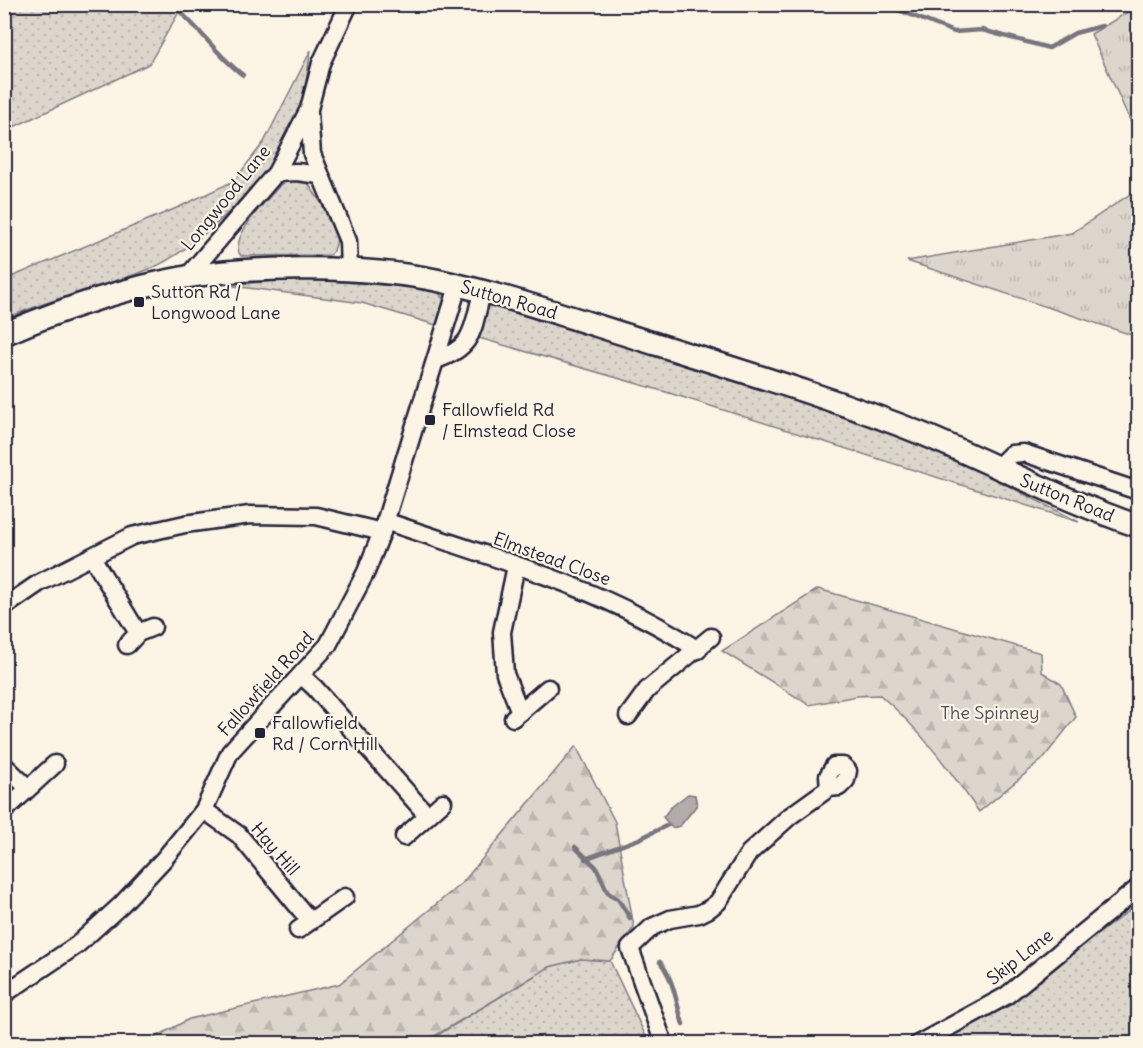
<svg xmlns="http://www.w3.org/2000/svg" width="1143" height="1048" font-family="Delius,sans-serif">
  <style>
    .grass { fill: url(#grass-dots); stroke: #7f7c84; stroke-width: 1.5 }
    .forest { fill: url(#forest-firs); stroke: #7f7c84; stroke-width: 1.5 }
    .park { fill: url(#park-tufts); stroke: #7f7c84; stroke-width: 1.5 }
    .water { fill: #b2adab; stroke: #78757e; stroke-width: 1.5 }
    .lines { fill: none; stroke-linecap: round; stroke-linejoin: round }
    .stream { stroke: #78757e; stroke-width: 4.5 }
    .minor-casing { stroke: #22223b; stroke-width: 21 }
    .major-casing { stroke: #22223b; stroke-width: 26 }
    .minor { stroke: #fcf5e5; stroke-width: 16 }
    .major { stroke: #fcf5e5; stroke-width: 21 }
    .poi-dot { fill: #22223b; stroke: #fcf5e5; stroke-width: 2 }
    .labels { text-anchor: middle; stroke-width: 4.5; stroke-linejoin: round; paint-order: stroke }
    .street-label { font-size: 18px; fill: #22223b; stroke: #fcf5e5 }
    .poi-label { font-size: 18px; fill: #22223b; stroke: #fcf5e5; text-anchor: start }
    .park-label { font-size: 18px; fill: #504f5f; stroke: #fcf5e5 }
  </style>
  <defs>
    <pattern id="grass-dots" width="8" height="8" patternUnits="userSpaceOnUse" patternTransform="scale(1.5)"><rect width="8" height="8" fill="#dcd6cc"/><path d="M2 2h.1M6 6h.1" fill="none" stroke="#bcb7b0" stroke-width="1.8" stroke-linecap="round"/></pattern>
    <pattern id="forest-firs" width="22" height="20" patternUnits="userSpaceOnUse" patternTransform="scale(1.5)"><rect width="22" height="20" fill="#dcd6cc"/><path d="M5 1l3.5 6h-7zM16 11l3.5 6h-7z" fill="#bcb7b0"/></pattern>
    <pattern id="park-tufts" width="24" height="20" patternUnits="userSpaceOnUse" patternTransform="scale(1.5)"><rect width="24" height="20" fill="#dcd6cc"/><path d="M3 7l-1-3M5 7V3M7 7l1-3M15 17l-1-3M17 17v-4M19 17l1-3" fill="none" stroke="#bcb7b0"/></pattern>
  </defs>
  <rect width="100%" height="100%" fill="#fcf5e5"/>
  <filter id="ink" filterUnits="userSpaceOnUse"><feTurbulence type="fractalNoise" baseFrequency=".0167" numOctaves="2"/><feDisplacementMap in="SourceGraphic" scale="12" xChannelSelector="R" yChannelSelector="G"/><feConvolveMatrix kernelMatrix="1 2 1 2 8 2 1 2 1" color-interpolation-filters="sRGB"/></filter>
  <g filter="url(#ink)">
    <g class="grass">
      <polygon points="5,4 183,4 183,5 149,64 5,131"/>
      <path d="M 311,50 C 307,72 305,96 299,117 C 284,167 195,253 147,270 C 100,288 51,298 5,319 L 4,280 L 179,207 L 234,181 L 264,142 Z"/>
      <path d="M 302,179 L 308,183 C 319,202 350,235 330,255 L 241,256 C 226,238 272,195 284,181 Z"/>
      <polygon points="302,279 436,289 444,300 436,325 362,303 226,285"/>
      <polygon points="490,302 784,392 920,441 1079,522 666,392 479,338 485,311"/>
      <polygon points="1138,904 1138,1043 937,1044 1023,991"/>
      <polygon points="581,959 610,961 649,1043 423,1044 549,967"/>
    </g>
    <g class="forest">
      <path d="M 818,589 L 1041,653 L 1042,672 L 1061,684 L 1076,717 L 1042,760 L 979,812 C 949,769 920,729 880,695 L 857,696 L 809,705 L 722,651 Z"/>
      <polygon points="576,746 615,822 634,927 610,961 581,959 549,967 423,1043 145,1043 189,1019 339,984 463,882"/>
    </g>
    <g class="park">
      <polygon points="1131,10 1138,10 1138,138 1091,34"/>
      <polygon points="1138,189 1138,337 907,261 1072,233"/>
    </g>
    <polygon class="water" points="688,794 695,795 697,805 680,826 672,828 663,817 670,808"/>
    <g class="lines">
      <g class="stream">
        <path d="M 171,4 C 198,25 216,55 243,75"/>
        <polyline points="883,4 954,32 982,30 1049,48 1075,33 1102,26"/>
        <polyline points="575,847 596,867 608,893 618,899 630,918"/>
        <polyline points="585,859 639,839 668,825"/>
        <path d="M 660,962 C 674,979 676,1003 683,1024"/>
      </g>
      <g class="minor-casing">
        <g id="minor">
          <polyline points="309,113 312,154 348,241 349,271"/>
          <polyline points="276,173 297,172 319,175"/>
          <polyline points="187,277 276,173 309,109 321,63 349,4"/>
          <path d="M 436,360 C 475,347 472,329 482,293"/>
          <polyline points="997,468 1011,454 1024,453 1138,491"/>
          <path d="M 385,521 C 493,558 602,587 698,650"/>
          <polyline points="92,557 138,633"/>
          <polyline points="516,566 502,632 505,674 520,712"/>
          <polyline points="4,607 39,583 132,536 185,524 250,515 316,516 382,532"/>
          <polyline points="127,645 138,633 153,627"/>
          <polyline points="301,675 315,688 427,815"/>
          <polyline points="628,716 647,690 711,637"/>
          <polyline points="513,718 548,688"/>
          <polyline points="4,765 28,788"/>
          <polyline points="204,810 239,835 310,921"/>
          <polyline points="4,811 55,764"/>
          <polyline points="404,837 443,802"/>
          <polyline points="298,930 345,897"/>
          <polyline points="4,994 77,945 121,905 164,859 204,810 230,752 328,645 366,572 382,532 458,286"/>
          <polyline points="664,1044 630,948 652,927 670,919 699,914 709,909 718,902 749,853 790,816 829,788 839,787 846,780 848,771 843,766 834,766 828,776 829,788"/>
          <polyline points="918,1044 1006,996 1138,888"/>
        </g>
      </g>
      <g class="major-casing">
        <path id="major" d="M 4,334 C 62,309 125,288 186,277 C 257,265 366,266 436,280 C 511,296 586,323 659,345 C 748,373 838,400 925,435 C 996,465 1065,501 1138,526"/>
      </g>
      <use href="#minor" class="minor"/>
      <use href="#major" class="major"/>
    </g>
  </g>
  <g class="poi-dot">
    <rect x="133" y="296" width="12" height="12" rx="3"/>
    <rect x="424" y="414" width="12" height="12" rx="3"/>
    <rect x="254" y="727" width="12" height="12" rx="3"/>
  </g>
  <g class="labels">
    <g class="street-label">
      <text transform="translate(226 198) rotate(-51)" y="6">Longwood Lane</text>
      <text transform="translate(509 300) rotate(16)" y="6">Sutton Road</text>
      <text transform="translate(1067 498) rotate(22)" y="6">Sutton Road</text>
      <text transform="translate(552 559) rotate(20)" y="6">Elmstead Close</text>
      <text transform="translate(266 684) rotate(-48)" y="6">Fallowfield Road</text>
      <text transform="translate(275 849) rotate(49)" y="6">Hay Hill</text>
      <text transform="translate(1020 957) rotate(-38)" y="6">Skip Lane</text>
    </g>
    <g class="poi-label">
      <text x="151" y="298">Sutton Rd /<tspan x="151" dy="21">Longwood Lane</tspan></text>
      <text x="442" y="416">Fallowfield Rd<tspan x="442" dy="21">/ Elmstead Close</tspan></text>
      <text x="272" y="729">Fallowfield<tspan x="272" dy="21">Rd / Corn Hill</tspan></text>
    </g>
    <g class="park-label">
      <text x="990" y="719">The Spinney</text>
    </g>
  </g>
  <rect width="1143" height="1048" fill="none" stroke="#fcf5e5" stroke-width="24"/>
  <rect x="12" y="12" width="1119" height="1024" fill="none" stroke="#22223b" stroke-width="2" filter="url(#ink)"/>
</svg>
